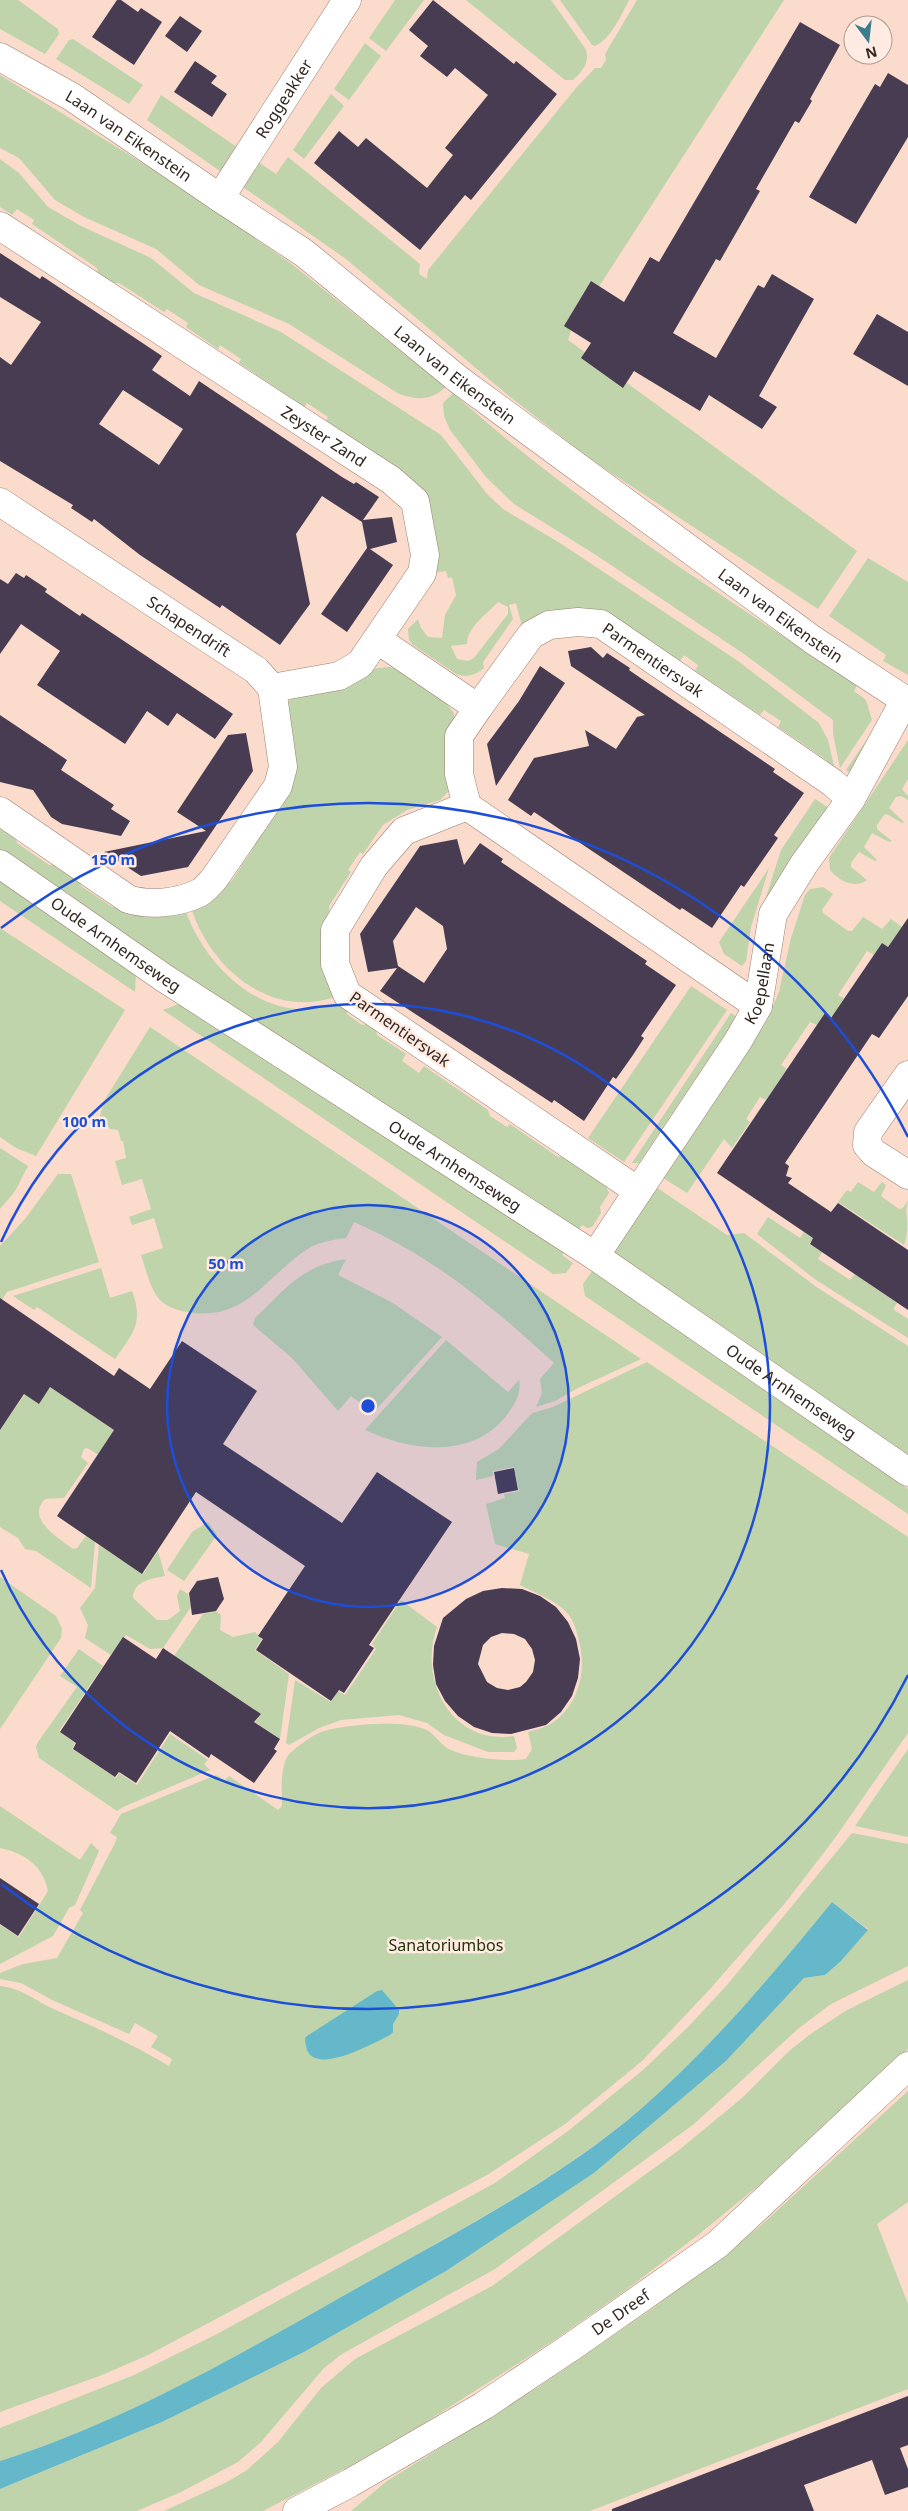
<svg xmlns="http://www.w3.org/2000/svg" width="908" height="2511" font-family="'Noto Sans',sans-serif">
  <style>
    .green { fill: #bfd4ab; fill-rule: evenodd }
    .water { fill: #64b8c9 }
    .building { fill: #483c53; fill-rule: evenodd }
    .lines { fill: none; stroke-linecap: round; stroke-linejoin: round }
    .minor-casing { stroke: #9c7f71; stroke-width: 29 }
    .secondary-casing { stroke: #9c7f71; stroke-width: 29 }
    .minor { stroke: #fff; stroke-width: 28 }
    .secondary { stroke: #fff; stroke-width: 28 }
    .ring { fill: none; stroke: #1d4ed8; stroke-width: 2.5 }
    .labels { text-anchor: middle; stroke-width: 5; stroke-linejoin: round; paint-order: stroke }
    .street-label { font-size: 16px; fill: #322620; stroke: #ffebe2 }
    .park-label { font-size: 16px; fill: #23350a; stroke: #ffebe2 }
    .centre { fill: #1d4ed8; stroke: #ffebe2; stroke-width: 2.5 }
    .ring-label { font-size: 15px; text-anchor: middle; font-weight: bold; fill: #1d4ed8; stroke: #ffebe2; stroke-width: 5; stroke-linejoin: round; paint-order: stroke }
  </style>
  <rect width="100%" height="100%" fill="#fbdbcc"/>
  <g class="green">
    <polygon points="0,0 18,0 58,29 59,34 45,54 0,29"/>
    <polygon points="395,0 424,0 386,51 369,38"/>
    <path d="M 466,0 L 551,0 L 585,48 C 591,61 583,71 573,80 L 565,80 Z"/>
    <path d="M 560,0 L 629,0 C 621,15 611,39 595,46 L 592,45 Z"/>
    <polygon points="637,0 784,0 571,330 568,340 857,551 818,609 590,459 509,396 346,259 147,120 161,95 276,174 288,157 420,264 419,274 427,279 428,270 576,88 595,68 601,68 606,60 605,54"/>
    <polygon points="73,39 143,85 129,104 56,59 69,40"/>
    <polygon points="365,43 381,56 349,100 334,89"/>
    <path d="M 0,75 L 183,188 L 289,262 L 446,387 C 430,401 419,400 399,394 L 289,324 L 199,285 L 156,249 L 84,217 L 55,200 L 19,158 L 0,148 Z"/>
    <polygon points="331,94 344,106 304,159 293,150"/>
    <path d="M 0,159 L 19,173 L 48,207 L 81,226 L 151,258 L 194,293 L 281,332 L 441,435 L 488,495 L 503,509 L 560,543 L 738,661 L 819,723 L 828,740 L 835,770 L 827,765 L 826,760 L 778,727 L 781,721 L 764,710 L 760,715 L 695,671 L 698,665 L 684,655 L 680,661 L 635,631 L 522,626 L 516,603 L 509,605 L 513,619 L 483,662 L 484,668 C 476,675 466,678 456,674 L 413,645 L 409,640 L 408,629 L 418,619 L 421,628 L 428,637 L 442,638 L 445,615 L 456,595 L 452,577 L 448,578 L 446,571 L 434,573 L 438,552 L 431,515 L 374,454 L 326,421 L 328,417 L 307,403 L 304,407 L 239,363 L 241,359 L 220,345 L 218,349 L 186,327 L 188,323 L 167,309 L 164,312 L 119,283 L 114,283 L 98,273 L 97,268 L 32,224 L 34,220 L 17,209 L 12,215 L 0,207 ZM 498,602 L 508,607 L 508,614 L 474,658 L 468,661 L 457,659 L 451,646 L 467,644 C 467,627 487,614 498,602 Z"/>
    <path d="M 453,393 C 577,505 719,593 857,685 L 854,691 L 866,700 L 872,720 L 840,768 L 833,734 L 833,720 L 744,654 L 596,555 L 514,504 L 486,477 L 450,430 L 444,416 L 443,403 Z"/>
    <polygon points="868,558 908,582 908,675 883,661 886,655 829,616"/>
    <path d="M 389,667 L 397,669 L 444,701 L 454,713 L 453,779 L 449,791 L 440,800 L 407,810 L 383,825 L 363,854 L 360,852 L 348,870 L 351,872 L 329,906 C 331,914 322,926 321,936 C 319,955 330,979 335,997 C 269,1019 211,968 191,908 L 226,883 L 231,882 L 252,850 L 251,845 L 257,836 L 262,835 L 284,803 L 286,705 L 294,696 L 378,668 Z"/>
    <polygon points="879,722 852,774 846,770"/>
    <path d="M 908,740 L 908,779 L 902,789 L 908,796 L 908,800 L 901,796 L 896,797 L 889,808 L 904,822 L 902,823 L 887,814 L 884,815 L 877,825 L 877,829 L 892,841 L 889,842 L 872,833 L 864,847 L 877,860 L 875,861 L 859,852 L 851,863 L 851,867 L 867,880 C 854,889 839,881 830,870 L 829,858 Z"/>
    <polygon points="815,799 829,808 752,961 759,919 781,850"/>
    <path d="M 0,828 L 16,838 L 17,843 L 49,865 L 54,864 L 80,881 L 81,886 L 112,907 L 185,909 C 205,969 271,1031 338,1002 L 347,1009 L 347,1014 L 362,1025 L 367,1024 L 376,1029 L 377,1035 L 406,1054 L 402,1061 L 419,1073 L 424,1066 L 488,1110 L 490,1116 L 507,1127 L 510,1124 L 558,1157 L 564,1156 L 605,1184 L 609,1193 L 600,1207 L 601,1213 L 592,1227 L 587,1228 L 582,1225 L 577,1232 L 0,856 Z"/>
    <polygon points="769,868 751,927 746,961 742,966 724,954 719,942"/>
    <polygon points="0,881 136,974 135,992 0,901"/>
    <polygon points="823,887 833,894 822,910 823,913 848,931 852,931 863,917 882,929 891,919 902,927 888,947 882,944 874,955 867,951 838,995 844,998 832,1018 825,1013 817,1025 810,1022 781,1065 787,1069 766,1100 760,1097 746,1119 750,1122 732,1148 724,1139 687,1193 663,1178 766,1022 779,992 791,938 805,895 810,889"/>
    <polygon points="0,928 125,1010 36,1156 16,1148 0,1137"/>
    <polygon points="691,986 727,1010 624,1162 588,1138"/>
    <polygon points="180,1001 567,1248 562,1255 573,1263 566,1273 553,1274 163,1010 179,1004"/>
    <polygon points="731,1013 737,1017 639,1163 632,1163"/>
    <path d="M 150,1027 L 641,1359 L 578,1388 L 555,1401 L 536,1407 L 542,1393 L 540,1379 L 554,1363 C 489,1304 436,1258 354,1222 L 346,1238 C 333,1240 317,1242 306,1250 C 268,1275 247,1319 194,1313 C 152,1308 153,1290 141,1255 L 163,1248 L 154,1218 L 132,1225 L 129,1217 L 151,1209 L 142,1179 L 122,1185 L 115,1161 L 126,1158 L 123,1141 L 121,1141 L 118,1130 L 110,1129 L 100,1116 L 104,1101 Z"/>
    <polygon points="0,1148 28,1166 15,1191 0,1209"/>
    <polygon points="58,1174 71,1174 99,1262 7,1292 0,1303 0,1246 25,1219"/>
    <path d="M 858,1182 L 874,1192 L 882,1182 L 886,1185 L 881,1196 L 899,1209 L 903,1208 L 908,1200 L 906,1211 C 908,1220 908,1237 904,1245 L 838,1202 L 847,1190 L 851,1192 Z"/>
    <polygon points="656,1187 727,1235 744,1233 818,1288 908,1346 908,1466 616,1255 614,1249"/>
    <polygon points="768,1217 800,1238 804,1232 813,1238 809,1244 822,1252 818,1259 850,1280 855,1274 897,1303 893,1309 908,1319 908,1338 816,1280 757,1234"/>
    <path d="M 346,1259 L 338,1275 L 393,1303 L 442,1337 L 373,1413 L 351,1396 L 338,1411 L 292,1358 L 253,1325 L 255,1318 C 284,1290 303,1265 346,1259 Z"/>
    <polygon points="595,1267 737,1365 908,1489 908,1514 585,1296 583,1284"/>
    <path d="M 101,1268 L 110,1298 L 132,1291 C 144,1323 133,1333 115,1359 L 37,1307 L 34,1310 L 13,1296 Z"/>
    <path d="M 446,1340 L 508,1392 L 519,1380 C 522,1394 514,1405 507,1415 C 472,1460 410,1451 365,1430 Z"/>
    <path d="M 647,1362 L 908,1537 L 908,1733 L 835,1838 L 786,1902 L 710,1989 L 642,2061 L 565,2124 L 487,2175 L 148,2355 L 102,2375 L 0,2412 L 0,1986 C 22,1988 37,2002 56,2010 C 95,2027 132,2044 169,2066 L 172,2059 L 151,2047 L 158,2036 L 135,2023 L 129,2034 L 52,2000 L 21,1983 L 0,1979 L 0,1973 L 23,1964 L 57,1958 L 83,1913 L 80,1910 L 115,1843 L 117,1837 L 110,1833 L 121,1814 L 216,1775 L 225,1780 L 229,1776 L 278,1810 L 282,1806 C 282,1790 280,1771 287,1757 C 291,1750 313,1735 321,1732 C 344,1724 404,1719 427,1730 C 434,1734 440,1743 447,1748 C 465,1758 506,1762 526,1759 L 532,1749 L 528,1732 C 534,1730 543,1728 549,1725 C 575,1709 585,1680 581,1651 C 579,1640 576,1625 569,1615 C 558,1601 535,1593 520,1585 L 529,1554 L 495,1544 L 486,1504 L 505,1498 L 504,1494 L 519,1491 L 514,1467 L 493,1471 L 493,1476 L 476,1480 L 477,1462 L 499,1449 L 532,1413 L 553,1407 Z"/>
    <path d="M 50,1387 L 118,1433 L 99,1455 L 87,1448 L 84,1449 L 81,1457 L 88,1463 L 64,1498 L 45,1499 C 25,1519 60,1539 73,1549 L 77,1548 L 86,1536 L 95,1542 L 91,1588 L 36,1551 L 25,1549 L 18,1538 L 0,1527 L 0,1430 L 25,1394 L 39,1403 Z"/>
    <polygon points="208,1522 217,1535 184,1581 167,1570 192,1532"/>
    <path d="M 99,1545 L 143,1574 L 158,1551 L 165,1576 C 151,1579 133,1581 133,1598 L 157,1620 L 168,1620 L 180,1611 L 177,1596 L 180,1589 L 188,1594 L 191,1607 L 163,1648 L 150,1649 L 126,1635 L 111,1655 L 85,1638 L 88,1625 L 80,1608 L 95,1588 Z"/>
    <polygon points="0,1577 56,1616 62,1629 61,1638 0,1729"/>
    <path d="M 401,1600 L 437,1627 C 418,1679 451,1746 514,1736 L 517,1748 L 514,1752 L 488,1752 L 444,1735 L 427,1723 L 399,1715 L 341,1720 L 319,1728 L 289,1745 L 286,1743 L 295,1680 L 331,1702 L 338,1691 L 345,1695 L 376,1649 L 372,1644 Z"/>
    <polygon points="216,1611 221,1615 220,1630 233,1637 255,1632 262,1639 255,1650 289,1674 280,1739 255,1722 261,1714 208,1678 167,1666 203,1614"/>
    <polygon points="79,1649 103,1666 59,1731 75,1743 72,1749 116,1778 119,1773 137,1785 170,1734 208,1760 204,1764 210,1770 123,1807 117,1811 39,1758 36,1747 38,1742 77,1687 60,1676"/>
    <polygon points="908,1749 908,1837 855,1826"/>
    <path d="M 0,1806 L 80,1860 L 91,1843 L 99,1851 L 75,1905 L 69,1908 L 53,1936 L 0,1964 L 0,1925 L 19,1937 L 48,1891 C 43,1865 24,1853 0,1848 Z"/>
    <path d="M 852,1833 L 908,1844 L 908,1966 L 831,2004 L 799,2028 L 694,2124 L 495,2269 L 342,2354 L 324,2368 L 261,2442 L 238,2462 L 181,2492 L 137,2511 L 0,2511 L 0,2489 L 162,2422 L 304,2352 L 446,2271 L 594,2173 L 726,2061 L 804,1978 L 825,1975 L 840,1962 L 868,1929 L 832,1902 C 773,1974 712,2048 642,2108 C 561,2177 467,2226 375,2278 C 254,2347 133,2419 0,2461 L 0,2428 L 134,2375 L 215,2335 L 495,2183 L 568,2131 L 643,2070 L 688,2027 L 727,1985 Z"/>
    <polygon points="908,1980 908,2049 862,2094 775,2172 698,2235 626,2290 556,2339 423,2424 350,2466 263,2511 164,2511 227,2482 247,2470 278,2442 321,2388 355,2359 492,2286 679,2150 742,2098 789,2051 812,2033 847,2010"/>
    <polygon points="908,2091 908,2202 877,2224 908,2304 908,2389 590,2511 351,2511 387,2481 537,2388 653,2308 758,2228"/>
  </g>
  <g class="water">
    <path d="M 832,1902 L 868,1930 L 840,1962 L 825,1975 L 804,1978 L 726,2061 L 594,2173 L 446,2271 L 304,2352 L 162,2422 L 0,2489 L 0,2461 C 133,2419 254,2346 375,2278 C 467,2226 562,2177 642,2108 C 712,2047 773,1974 832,1902 Z"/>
    <path d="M 382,1990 L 399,2010 L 399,2014 L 393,2024 L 393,2032 L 390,2035 C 374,2043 317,2075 307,2050 C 306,2046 305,2042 305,2038 L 307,2036 L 377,1991 Z"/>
  </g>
  <g class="building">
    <polygon points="117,0 121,0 138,12 141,8 162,22 134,65 92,37"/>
    <polygon points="433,0 514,64 516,61 557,94 471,200 465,195 420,250 314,163 339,131 358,147 366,138 427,188 453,155 445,148 488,95 455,68 447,77 420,56 428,46 409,30"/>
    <polygon points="180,16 202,31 187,52 165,36"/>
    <polygon points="800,22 840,45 810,99 812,101 799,123 795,121 756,189 760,191 720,261 716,259 673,333 716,358 758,285 764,288 772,274 814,299 759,396 777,407 762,429 709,395 700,411 634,371 623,388 581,358 591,343 564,326 591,281 624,302 650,257 659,262"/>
    <polygon points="195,61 217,76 211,83 227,94 212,117 174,92"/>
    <polygon points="888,73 908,85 908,137 856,224 809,197 875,84 880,87"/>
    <path d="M 0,253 L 40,279 L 42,276 L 162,356 L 152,370 L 190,396 L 199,381 L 342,477 L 354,484 L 356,482 L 379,497 L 363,520 L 392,517 L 397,542 L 370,549 L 393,565 L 347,632 L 321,614 L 367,548 L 362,522 L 322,496 L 296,534 L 310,604 L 280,645 L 222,605 L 220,608 L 140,555 L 94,519 L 92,522 L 71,508 L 73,505 L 0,461 L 0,357 L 11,365 L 41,322 L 0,297 ZM 123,390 L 183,429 L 159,465 L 99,424 Z"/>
    <polygon points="877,314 908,332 908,386 853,354"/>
    <polygon points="16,573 24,578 26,575 47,589 45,592 80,616 82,613 233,714 215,739 177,713 168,726 147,711 125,744 37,685 60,651 21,624 0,654 0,579 8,584"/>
    <polygon points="591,647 603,658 607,653 630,668 629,670 642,679 775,769 773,772 804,793 774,835 778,838 744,887 741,885 712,928 682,908 680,910 534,812 531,816 508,800 534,758 589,746 585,730 616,749 637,717 645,715 571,666 568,651"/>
    <polygon points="540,666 565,683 496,786 487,744 519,701"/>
    <polygon points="0,715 67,760 61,770 114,805 111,809 130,821 121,836 62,824 51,817 33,790 0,782"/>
    <polygon points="246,733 253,771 188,867 141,876 104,852 206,831 177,812 228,735"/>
    <path d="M 457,839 L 464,865 L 480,843 L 503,859 L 501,862 L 647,961 L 645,964 L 676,985 L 641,1036 L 644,1038 L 633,1055 L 616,1079 L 613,1077 L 584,1121 L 554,1100 L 552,1103 L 380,991 L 397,968 L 368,972 L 360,934 L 420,846 ZM 416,907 L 443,926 L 447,949 L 424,983 L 398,966 L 393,941 Z"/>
    <polygon points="908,918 908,996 879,1038 872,1034 785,1163 789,1166 786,1176 792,1178 788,1183 831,1212 838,1203 908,1250 908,1310 810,1244 813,1238 717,1173 825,1013 831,1018 882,943 888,947"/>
    <polygon points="0,1298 114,1376 119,1368 150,1389 182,1341 257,1391 223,1444 342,1523 377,1472 452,1522 369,1645 374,1648 344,1693 339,1690 331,1701 256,1650 263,1639 258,1636 305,1566 196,1492 142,1574 57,1516 114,1430 50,1387 39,1404 24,1394 0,1430"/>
    <polygon points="514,1468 518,1490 498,1494 494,1472"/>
    <polygon points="218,1577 224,1599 216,1611 192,1615 189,1593 197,1581"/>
    <path d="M 502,1588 L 522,1589 L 540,1596 L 556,1607 L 568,1622 L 576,1639 L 580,1659 L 578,1678 L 572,1696 L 561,1712 L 546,1725 L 511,1734 L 492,1733 L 474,1727 L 458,1716 L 445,1701 L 436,1684 L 433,1665 L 434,1646 L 443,1618 L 466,1599 L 483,1591 ZM 502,1633 L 514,1634 L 525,1639 L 532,1649 L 535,1660 L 533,1672 L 526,1682 L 520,1687 L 508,1690 L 497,1688 L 487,1682 L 478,1664 L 483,1645 L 491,1637 Z"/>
    <polygon points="123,1637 156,1659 163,1648 261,1714 254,1722 280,1739 274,1749 277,1751 254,1783 211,1754 209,1758 170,1731 136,1783 119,1772 115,1777 73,1749 76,1743 60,1732"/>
    <polygon points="0,1878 39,1904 18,1936 0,1924"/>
    <polygon points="908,2396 908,2445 900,2448 908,2469 908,2487 885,2495 872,2460 804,2485 814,2511 612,2511 612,2509"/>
  </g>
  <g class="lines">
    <g class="minor-casing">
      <g id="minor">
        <path id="s1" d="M 0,57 L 72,97 L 220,198 L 304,253 L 459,380 L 813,640 L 905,700"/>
        <path id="s2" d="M 220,198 L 347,0"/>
        <path id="s3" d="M 0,226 L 391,480 L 415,501 L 425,555 L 422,573 L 360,664 L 339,676 L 272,688"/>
        <path id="s4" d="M 0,502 L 256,670 L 272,688"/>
        <polyline points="378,640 478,708"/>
        <path id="s5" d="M 467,806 L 459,774 L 459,736 L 478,708 L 531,635 L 549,625 L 578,622 L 601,624 L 833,783 L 851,799"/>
        <path d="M 0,811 L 128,899 C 150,906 178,903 199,893 C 205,890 209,884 214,879 L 278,786 L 283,767 L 272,688"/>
        <path id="s6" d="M 0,864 L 164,978 L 595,1256 L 908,1472"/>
        <polyline points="908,1075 868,1132 867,1145 874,1153 908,1175"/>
        <polyline points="638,1191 347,994 335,964 335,930 374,866 404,831 467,806 758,1006"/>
        <path id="s7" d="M 595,1256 L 738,1041 L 758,1006 L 773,914 L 804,864 L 851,799 L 905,700"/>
      </g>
    </g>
    <g class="secondary-casing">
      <g id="secondary">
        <path id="s8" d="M 297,2511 L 350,2483 L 483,2406 L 574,2345 L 718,2244 L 908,2066"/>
      </g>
    </g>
    <use href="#minor" class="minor"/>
    <use href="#secondary" class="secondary"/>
  </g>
  <circle cx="368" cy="1406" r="201" fill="#1d4ed8" fill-opacity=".12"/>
  <g class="ring">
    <circle cx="368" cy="1406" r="201"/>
    <path d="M1 1242A402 402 0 1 1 1 1570"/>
    <path d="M908 1675A603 603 0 0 1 1 1884M1 928A603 603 0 0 1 908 1137"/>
  </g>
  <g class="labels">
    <g class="street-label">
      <text dy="6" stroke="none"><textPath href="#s2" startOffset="118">Roggeakker</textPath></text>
      <text dy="6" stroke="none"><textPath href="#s1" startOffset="151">Laan van Eikenstein</textPath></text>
      <text dy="6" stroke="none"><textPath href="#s1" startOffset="556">Laan van Eikenstein</textPath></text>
      <text dy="6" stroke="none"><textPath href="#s3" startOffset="386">Zeyster Zand</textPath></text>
      <text dy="6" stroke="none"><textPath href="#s1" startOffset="961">Laan van Eikenstein</textPath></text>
      <text dy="6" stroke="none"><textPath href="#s4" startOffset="226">Schapendrift</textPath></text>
      <text dy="6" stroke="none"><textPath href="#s5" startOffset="331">Parmentiersvak</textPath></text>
      <text dy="6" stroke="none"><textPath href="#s6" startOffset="141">Oude Arnhemseweg</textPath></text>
      <text dy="6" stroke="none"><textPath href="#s7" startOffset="321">Koepellaan</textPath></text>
      <text transform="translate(400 1029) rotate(35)" y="6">Parmentiersvak</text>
      <text dy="6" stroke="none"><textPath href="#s6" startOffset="546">Oude Arnhemseweg</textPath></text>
      <text dy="6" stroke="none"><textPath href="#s6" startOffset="951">Oude Arnhemseweg</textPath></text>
      <text dy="6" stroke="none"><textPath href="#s8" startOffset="380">De Dreef</textPath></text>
    </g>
    <g class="park-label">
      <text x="446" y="1951">Sanatoriumbos</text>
    </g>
  </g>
  <circle cx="368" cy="1406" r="8" class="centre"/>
  <g class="ring-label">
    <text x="113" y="865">150 m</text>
    <text x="84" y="1127">100 m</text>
    <text x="226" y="1269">50 m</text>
  </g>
  <g transform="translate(868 40) rotate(165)"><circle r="24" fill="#ffebe2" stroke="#ad9c94"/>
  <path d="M0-4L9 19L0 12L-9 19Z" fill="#3b7d8e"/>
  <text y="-8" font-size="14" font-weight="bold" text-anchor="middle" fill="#322620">N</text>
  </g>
</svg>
